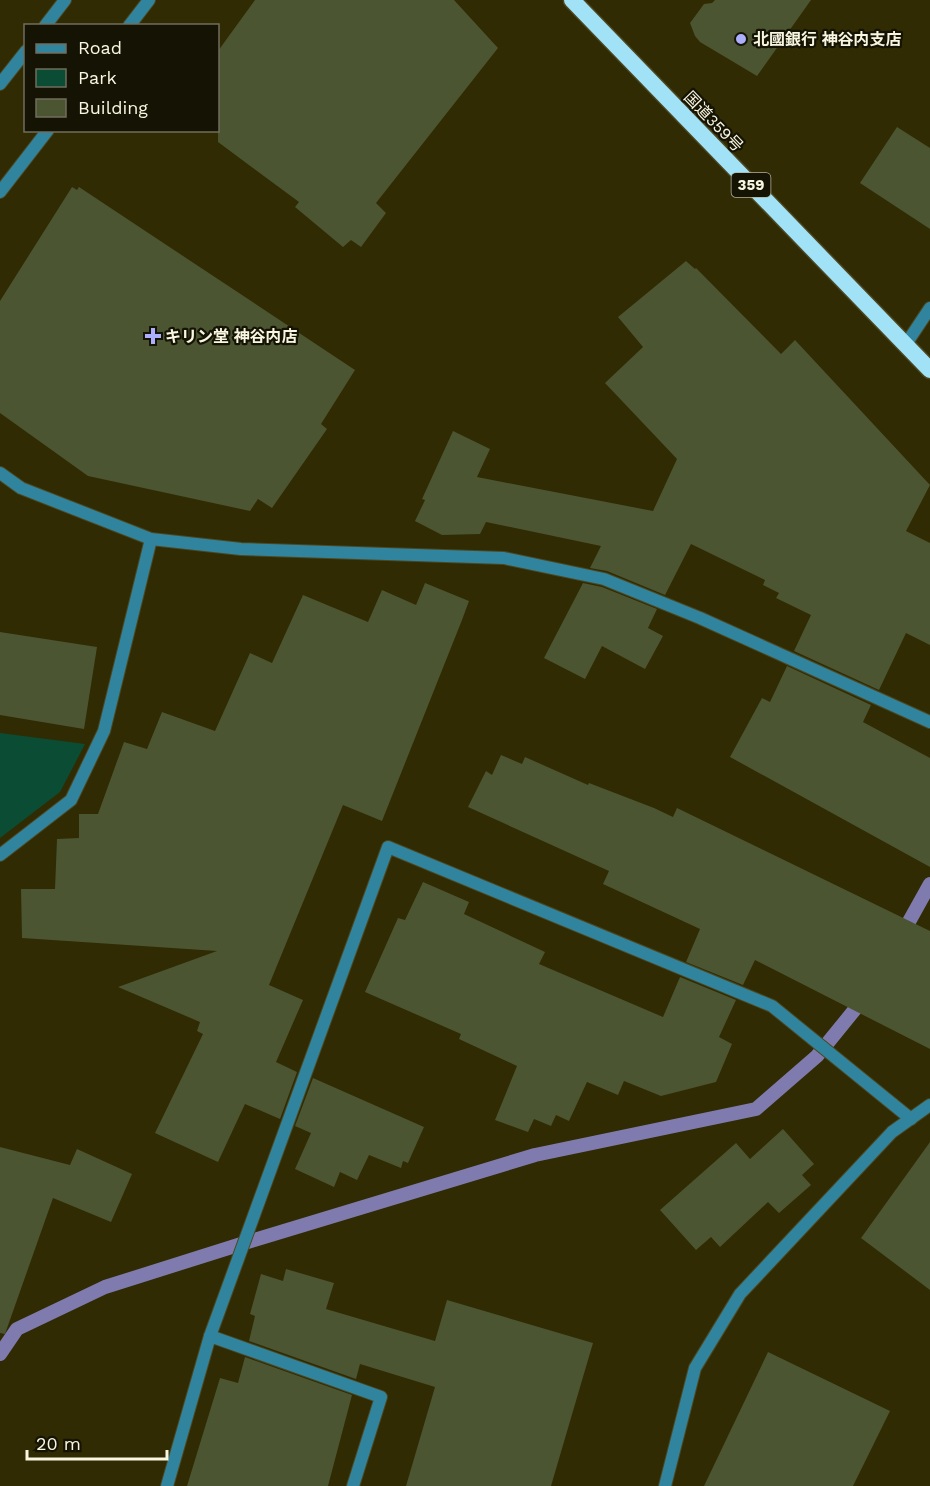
<svg xmlns="http://www.w3.org/2000/svg" width="930" height="1486" font-family="'Work Sans','Noto Sans JP',sans-serif">
  <style>
    .green { fill: #0a4d34 }
    .lines { fill: none; stroke-linecap: round; stroke-linejoin: round }
    .stream { stroke: #7f7baf; stroke-width: 14 }
    .building { fill: #4b5531 }
    .minor-casing { stroke: #4c4721; stroke-width: 14 }
    .tertiary-casing { stroke: #4c4721; stroke-width: 14 }
    .trunk-casing { stroke: #4c4721; stroke-width: 19 }
    .minor { stroke: #31849d; stroke-width: 12 }
    .tertiary { stroke: #31849d; stroke-width: 12 }
    .trunk { stroke: #a2e2f7; stroke-width: 16 }
    .poi-dot { fill: #acaffb; stroke: #151304; stroke-width: 2 }
    .labels { text-anchor: middle; stroke-width: 4.5; stroke-linejoin: round; paint-order: stroke }
    .shield { fill: #151304; stroke: #b4b29e; stroke-width: 1.5 }
    .shield-label { font-size: 15px; font-weight: bold; fill: #f8f6e0 }
    .poi-label { font-size: 16px; font-weight: bold; fill: #f8f6e0; stroke: #151304; text-anchor: start }
    .street-label { font-size: 16px; fill: #f8f6e0; stroke: #151304 }
  </style>
  <rect width="100%" height="100%" fill="#302b02"/>
  <polygon class="green" points="0,733 85,744 60,792 0,838"/>
  <g class="lines">
    <g class="stream">
      <polyline points="901,936 930,884"/>
      <polyline points="0,1354 17,1329 105,1287 254,1240 535,1155 756,1109 817,1056 865,997"/>
    </g>
  </g>
  <g class="building">
    <polygon points="255,0 454,0 498,48 376,203 386,213 361,247 351,240 343,247 295,207 299,202 218,142 218,51"/>
    <polygon points="715,0 811,0 757,76 700,42 695,36 690,23 704,4 712,3"/>
    <polygon points="897,127 930,148 930,229 860,183"/>
    <polygon points="72,187 77,190 79,187 355,370 321,424 327,429 272,508 258,499 250,511 88,476 0,413 0,301"/>
    <polygon points="686,261 695,269 696,268 781,354 795,340 930,485 906,531 930,543 930,645 906,633 879,690 794,651 811,615 776,598 779,593 763,585 765,580 691,544 665,595 607,571 590,568 601,546 486,522 480,534 442,535 415,521 425,500 422,499 453,431 490,449 477,477 653,511 677,459 605,383 643,347 618,317"/>
    <polygon points="425,583 469,601 462,620 382,821 343,805 269,985 303,1000 276,1062 297,1072 280,1119 245,1104 218,1162 155,1133 203,1034 197,1031 200,1022 118,987 217,951 22,938 21,889 55,889 57,839 79,838 79,814 98,814 124,742 147,749 162,712 215,731 250,653 272,663 303,595 368,622 382,590 416,605"/>
    <polygon points="583,583 602,587 657,609 648,628 663,636 645,669 602,646 585,679 544,658"/>
    <polygon points="0,632 97,647 84,729 0,715"/>
    <polygon points="787,666 871,705 863,722 930,758 930,867 730,757 762,698 770,702"/>
    <polygon points="501,755 522,764 525,757 588,785 589,783 654,808 673,817 677,808 930,931 930,1049 755,960 743,985 686,962 700,929 603,884 609,871 468,807 486,771 492,775"/>
    <polygon points="423,882 469,902 464,914 545,952 539,964 663,1017 680,977 736,1000 719,1037 732,1044 716,1082 661,1096 624,1081 618,1095 587,1082 569,1121 556,1115 551,1126 534,1119 528,1132 495,1120 517,1066 459,1039 461,1034 365,992 398,918 405,920"/>
    <polygon points="313,1078 424,1127 408,1163 403,1161 401,1168 369,1155 357,1180 340,1172 334,1187 295,1169 311,1133 295,1126"/>
    <polygon points="783,1129 814,1164 802,1175 811,1185 779,1213 768,1202 720,1247 711,1237 696,1250 660,1210 736,1143 750,1159"/>
    <polygon points="930,1142 930,1290 861,1238"/>
    <polygon points="0,1147 70,1165 77,1149 132,1174 111,1222 53,1198 5,1334 0,1333"/>
    <polygon points="286,1269 334,1283 326,1309 435,1341 447,1300 593,1343 551,1486 406,1486 435,1387 360,1364 356,1379 249,1341 255,1316 250,1314 261,1274 283,1281"/>
    <polygon points="768,1352 890,1411 853,1486 704,1486"/>
    <polygon points="245,1357 352,1395 328,1486 187,1486 220,1378 238,1383"/>
  </g>
  <g class="lines">
    <g class="minor-casing">
      <g id="minor">
        <polyline points="906,344 930,308"/>
        <polyline points="0,473 21,488 151,539 241,549 504,558 604,579 700,618 930,722"/>
        <polyline points="0,855 71,800 104,731 151,539"/>
        <polyline points="210,1336 381,1397 353,1486"/>
        <polyline points="167,1486 210,1336 388,847 772,1006 911,1119"/>
        <polyline points="665,1486 695,1368 740,1294 892,1132 930,1105"/>
      </g>
    </g>
    <g class="tertiary-casing">
      <g id="tertiary">
        <polyline points="45,26 65,0"/>
        <polyline points="129,26 149,0"/>
        <polyline points="0,84 26,51"/>
        <polyline points="0,192 48,130"/>
      </g>
    </g>
    <g class="trunk-casing">
      <polyline id="trunk" points="572,0 930,370"/>
    </g>
    <use href="#minor" class="minor"/>
    <use href="#tertiary" class="tertiary"/>
    <use href="#trunk" class="trunk"/>
  </g>
  <g class="poi-dot">
    <circle cx="741" cy="39" r="6"/>
    <path d="M150 327h6v6h6v6h-6v6h-6v-6h-6v-6h6z"/>
  </g>
  <g class="labels">
    <rect class="shield" x="731.5" y="173" width="39" height="24" rx="4.5"/>
    <g class="shield-label">
      <text x="751" y="190">359</text>
    </g>
    <g class="poi-label">
      <text x="753" y="45">北國銀行 神谷内支店</text>
      <text x="165" y="342">キリン堂 神谷内店</text>
    </g>
    <g class="street-label">
      <text transform="translate(714 121) rotate(46)" y="6">国道359号</text>
    </g>
  </g>
  <rect x="24" y="24" width="195" height="108" fill="#151304" stroke="#706e5c" stroke-width="1.5"/>
  <rect x="36" y="44" width="30" height="9" fill="#31849d" stroke="#706e5c" stroke-width="1.5"/>
  <text x="78" y="54" font-size="18" fill="#f8f6e0">Road</text>
  <rect x="36" y="69" width="30" height="18" fill="#0a4d34" stroke="#706e5c" stroke-width="1.5"/>
  <text x="78" y="84" font-size="18" fill="#f8f6e0">Park</text>
  <rect x="36" y="99" width="30" height="18" fill="#4b5531" stroke="#706e5c" stroke-width="1.5"/>
  <text x="78" y="114" font-size="18" fill="#f8f6e0">Building</text>
  <path d="M27 1450v9h140v-9" fill="none" stroke="#f8f6e0" stroke-width="3"/>
  <text x="36" y="1450" font-size="18" fill="#f8f6e0" stroke="#151304" stroke-width="4.5" paint-order="stroke">20 m</text>
</svg>
